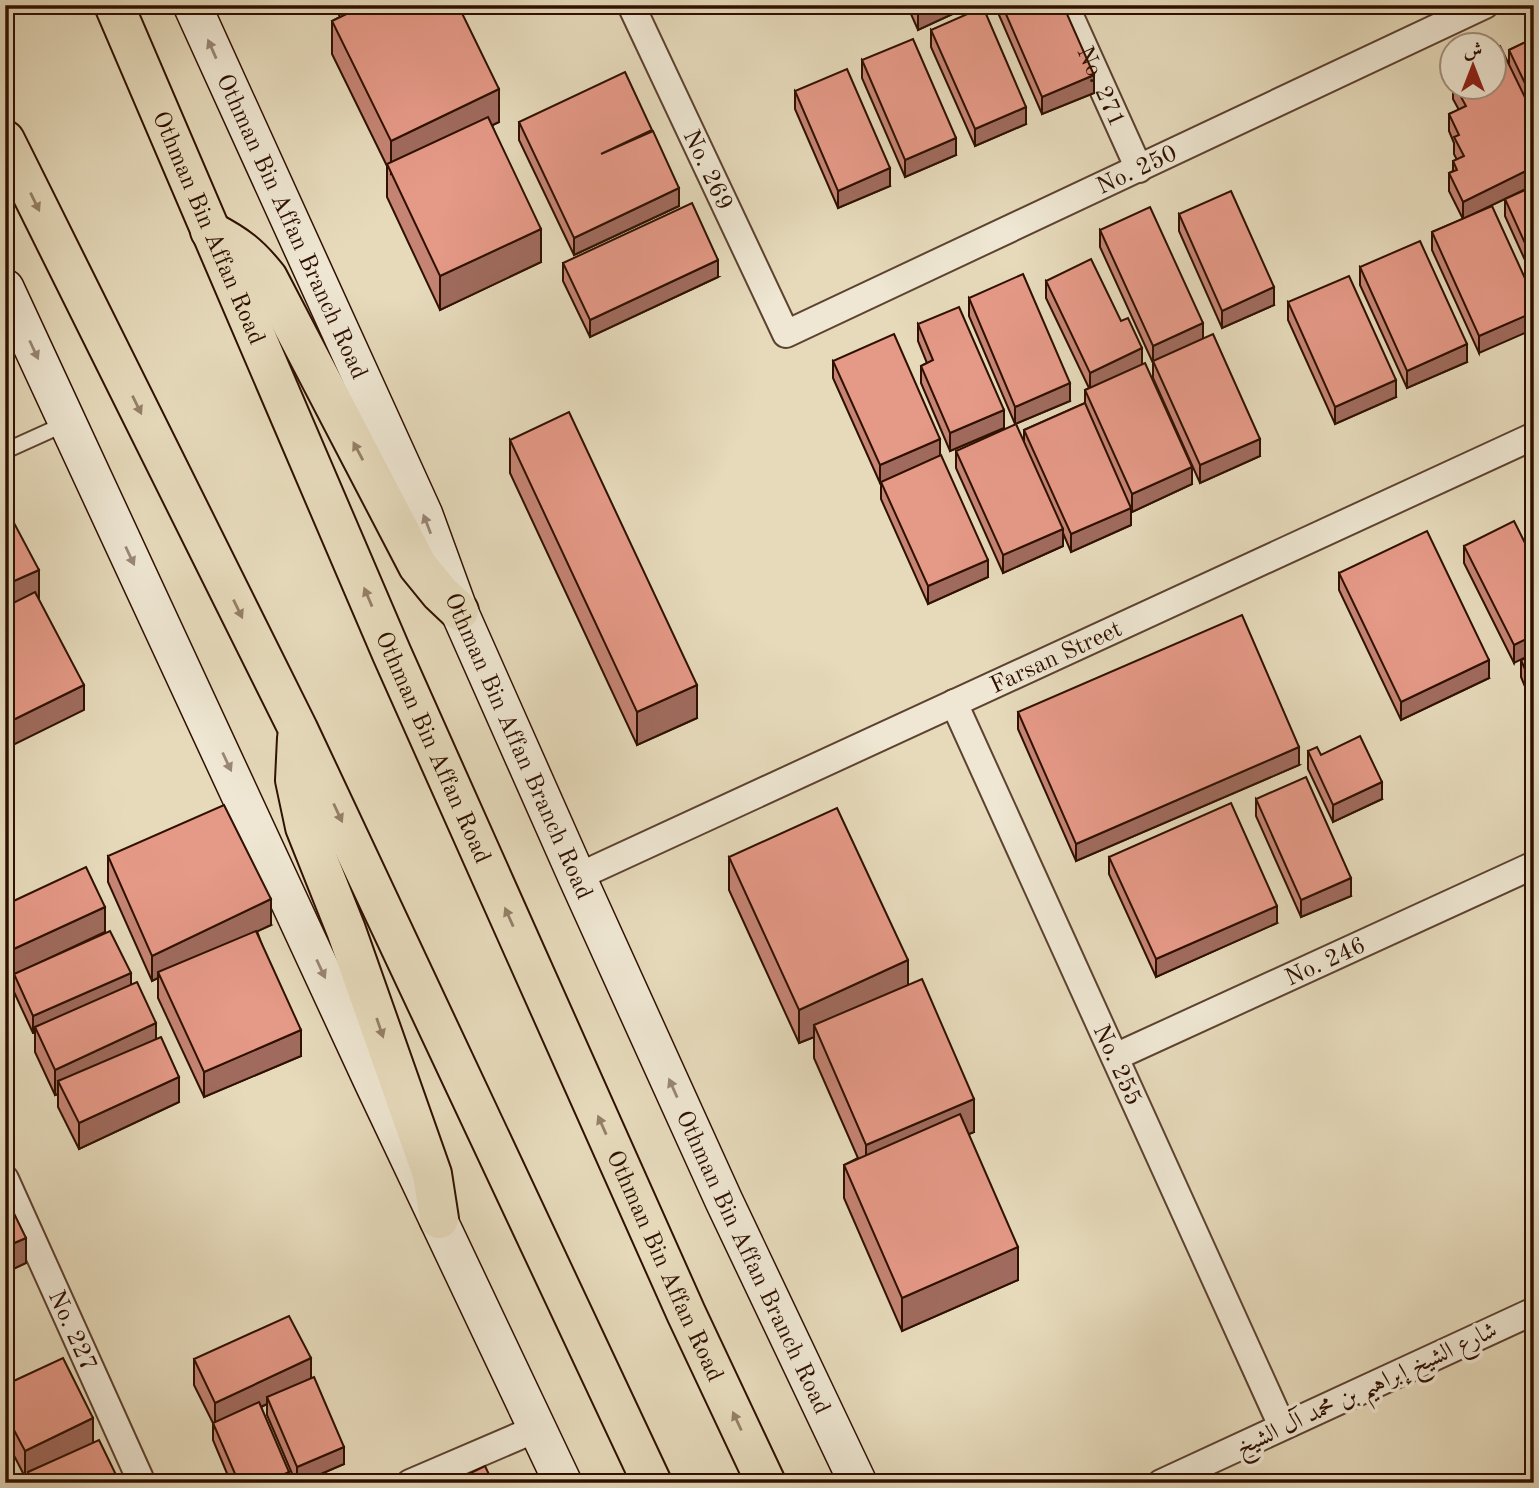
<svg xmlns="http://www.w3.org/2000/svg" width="1539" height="1488" font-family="'Old Standard TT',Amiri,serif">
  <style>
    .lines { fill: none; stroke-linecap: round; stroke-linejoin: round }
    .lane-casing { stroke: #5d4230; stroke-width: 18 }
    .street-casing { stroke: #5d4230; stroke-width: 30 }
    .secondary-casing { stroke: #2f1001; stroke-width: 40 }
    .primary-casing { stroke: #2f1001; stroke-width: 42 }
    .lane { stroke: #efe7d3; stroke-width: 14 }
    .street { stroke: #efe7d3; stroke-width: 26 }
    .secondary { stroke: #efe7d3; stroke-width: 37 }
    .primary { stroke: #e6dabb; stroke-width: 38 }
    .wall { fill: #c58474; stroke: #2f1001; stroke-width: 2 }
    .shaded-wall { fill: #a06b5e; stroke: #2f1001; stroke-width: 2 }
    .building { fill: #e59987; stroke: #2f1001; stroke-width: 2 }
    .oneway { fill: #998674 }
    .oneway2 { fill: #947f67 }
    .labels { text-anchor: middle; stroke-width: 7; stroke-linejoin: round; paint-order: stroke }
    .street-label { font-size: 24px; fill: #2f1001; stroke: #efe7d3 }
  </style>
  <rect width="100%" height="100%" fill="#e6dabb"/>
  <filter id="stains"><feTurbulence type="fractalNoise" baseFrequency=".00286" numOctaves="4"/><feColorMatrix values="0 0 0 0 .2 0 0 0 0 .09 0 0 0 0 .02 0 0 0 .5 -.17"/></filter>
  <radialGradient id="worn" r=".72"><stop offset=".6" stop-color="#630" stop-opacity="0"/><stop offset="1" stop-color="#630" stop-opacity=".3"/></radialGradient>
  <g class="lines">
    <g class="lane-casing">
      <polyline id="lane" points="5,451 67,423"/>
    </g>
    <g class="street-casing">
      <g id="street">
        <path id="s1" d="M 631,5 L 786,334 L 1485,5"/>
        <path id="s2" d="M 1065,5 L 1139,169"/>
        <path id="s3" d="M 954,703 L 1282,1426"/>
        <path id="s4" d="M 577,877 L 1534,436"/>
        <path id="s5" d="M 1115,1057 L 1534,865"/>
        <path id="s6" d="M 5,1179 L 142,1483"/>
        <polyline points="410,1483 538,1428"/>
        <polyline points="1161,1483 1534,1311"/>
      </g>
    </g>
    <g class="secondary-casing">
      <g id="secondary">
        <path id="s7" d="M 192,5 L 424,515 L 459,611 L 577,877 L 724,1201 L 858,1483"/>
        <polyline points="5,288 373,1082 563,1483"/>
      </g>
    </g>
    <g class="primary-casing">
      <g id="primary">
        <path id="s8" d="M 114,5 L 392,654 L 686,1313 L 766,1483"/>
        <polyline points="5,140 298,729 652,1483"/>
        <path d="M 210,231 C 237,245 250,255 268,278 L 418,566 L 440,593 L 459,611"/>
        <polyline points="297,738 295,780 305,827 346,930 432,1174 439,1219"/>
      </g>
    </g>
    <use href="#lane" class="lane"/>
    <use href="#street" class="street"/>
    <use href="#secondary" class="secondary"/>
    <use href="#primary" class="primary"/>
  </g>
  <g class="wall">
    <polygon points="334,5 458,5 499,122 492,125 541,262 440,310 387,197 387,166 332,54 332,21 340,17"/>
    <polygon points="907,5 972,5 918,30"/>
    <polygon points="999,5 1063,5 1094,93 1042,114 999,15"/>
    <polygon points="931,30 1026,124 975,146 931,47"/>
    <polygon points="1534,38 1534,185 1473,214 1492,206 1479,353 1432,250 1432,232 1463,219 1449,191 1449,173 1453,171 1453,161 1457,160 1454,154 1454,143 1449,131 1449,114 1459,110 1453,99 1453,88 1494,88 1509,64 1509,50"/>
    <polygon points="862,60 956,155 905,177 862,78"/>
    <polygon points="795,91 890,186 838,208 795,109"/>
    <polygon points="519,122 652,131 679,206 574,255 519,140"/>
    <polygon points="1534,186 1534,280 1505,216 1505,199"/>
    <polygon points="1179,214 1274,305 1222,328 1179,231"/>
    <polygon points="1100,230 1203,339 1260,456 1200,483 1153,378 1153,363 1100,247"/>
    <polygon points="563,263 718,277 590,337 563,281"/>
    <polygon points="1360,267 1467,362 1407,388 1360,285"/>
    <polygon points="1046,281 1142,365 1192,484 1132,512 1131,511 1131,525 1071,552 1063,533 1063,546 1003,573 956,468 956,451 1024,443 1024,430 1085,403 1085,390 1089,388 1046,298"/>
    <polygon points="969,298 1070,401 1015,424 969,316"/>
    <polygon points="1288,302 1396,397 1335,424 1288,320"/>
    <polygon points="918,324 1004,428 950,451 921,383 921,366 927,363 918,341"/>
    <polygon points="833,361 940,456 988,577 928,604 881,499 881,482 880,483 833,378"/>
    <polygon points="510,440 697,718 637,745 510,473"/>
    <polygon points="1464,546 1534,561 1514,663 1464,563"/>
    <polygon points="1339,573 1489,678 1401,720 1339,590"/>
    <polygon points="1534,655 1534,708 1521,677 1521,660"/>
    <polygon points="1018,712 1299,765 1076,861 1018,729"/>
    <polygon points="1308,751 1321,755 1382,799 1333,822 1308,769"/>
    <polygon points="1256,799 1351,896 1301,917 1256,816"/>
    <polygon points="108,856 271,925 257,931 301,1056 204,1097 158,998 158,978 152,981 108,882"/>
    <polygon points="729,857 908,985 974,1132 968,1134 1018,1280 902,1331 844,1198 844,1165 858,1158 814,1058 814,1037 799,1043 729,890"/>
    <polygon points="1109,857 1277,923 1156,977 1109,874"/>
    <polygon points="105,932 156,1039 179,1102 79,1149 58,1107 58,1094 55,1095 35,1052 35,1033 33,1033 14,992 14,975 5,979"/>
    <polygon points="194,1359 311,1378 344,1464 300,1483 296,1483 267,1415 267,1404 261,1407 289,1483 231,1483 213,1440 213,1423 194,1385"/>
    <polygon points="5,1385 93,1442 120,1483 28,1483 28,1476 25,1477 5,1438"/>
  </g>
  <g class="shaded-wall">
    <polygon points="346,5 402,5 346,31"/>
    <polygon points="934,5 972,5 918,30 918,12"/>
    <polygon points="1177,5 1191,5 1177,11"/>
    <polygon points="1094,75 1094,93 1042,114 1042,97"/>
    <polygon points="499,89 499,122 391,174 391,141"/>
    <polygon points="1026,107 1026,124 975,146 975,129"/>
    <polygon points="956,138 956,155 905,177 905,160"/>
    <polygon points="1534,167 1534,185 1463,219 1463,202"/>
    <polygon points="890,168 890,186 838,208 838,191"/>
    <polygon points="679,188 679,206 574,255 574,238"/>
    <polygon points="541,229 541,262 440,310 440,276"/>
    <polygon points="718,260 718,277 590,337 590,320"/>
    <polygon points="1274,287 1274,305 1222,328 1222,311"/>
    <polygon points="1534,312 1534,329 1479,353 1479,336"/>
    <polygon points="1203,323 1203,341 1153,363 1153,346"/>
    <polygon points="1467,344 1467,362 1407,388 1407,371"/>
    <polygon points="1142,348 1142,365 1090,390 1090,373"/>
    <polygon points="1396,380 1396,397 1335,424 1335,407"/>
    <polygon points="1070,383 1070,401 1015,424 1015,407"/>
    <polygon points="1004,410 1004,428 950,451 950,433"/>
    <polygon points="940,439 940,456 880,483 880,465"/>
    <polygon points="1260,439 1260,456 1200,483 1200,465"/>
    <polygon points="1192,467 1192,484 1132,512 1132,494"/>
    <polygon points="1131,508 1131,525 1071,552 1071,534"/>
    <polygon points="1063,529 1063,546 1003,573 1003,555"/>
    <polygon points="988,560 988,577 928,604 928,586"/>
    <polygon points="39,570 39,603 5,618 5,585"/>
    <polygon points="1534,635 1534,653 1514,663 1514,645"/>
    <polygon points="1489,660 1489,678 1401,720 1401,702"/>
    <polygon points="84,685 84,710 5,749 5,724"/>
    <polygon points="697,685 697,718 637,745 637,712"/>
    <polygon points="1299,747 1299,765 1076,861 1076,844"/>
    <polygon points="1382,782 1382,799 1333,822 1333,805"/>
    <polygon points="1351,878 1351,896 1301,917 1301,900"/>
    <polygon points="271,899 271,925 160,977 158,972 158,978 152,981 152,956"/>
    <polygon points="1277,906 1277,923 1156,977 1156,959"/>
    <polygon points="105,907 105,932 5,979 5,953"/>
    <polygon points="908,960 908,993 814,1025 814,1037 799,1043 799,1010"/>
    <polygon points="131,973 131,990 35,1027 35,1033 33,1033 33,1016"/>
    <polygon points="156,1023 156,1048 58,1081 58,1094 55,1095 55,1070"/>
    <polygon points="301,1030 301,1056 204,1097 204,1072"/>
    <polygon points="179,1077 179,1102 79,1149 79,1123"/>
    <polygon points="974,1099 974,1132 866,1178 866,1145"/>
    <polygon points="26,1238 26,1263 5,1273 5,1247"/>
    <polygon points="1018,1247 1018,1280 902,1331 902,1298"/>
    <polygon points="311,1358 311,1384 267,1397 267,1404 215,1428 215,1403"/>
    <polygon points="93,1418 93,1444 28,1472 28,1476 25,1477 25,1451"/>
    <polygon points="344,1447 344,1464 300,1483 297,1483 297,1467"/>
    <polygon points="13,1461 13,1483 5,1483 5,1465"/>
    <polygon points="289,1472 289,1483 265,1483"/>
  </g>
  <g class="building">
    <polygon points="365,5 458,5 499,89 391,141 332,21"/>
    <polygon points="915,5 934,5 918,12"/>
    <polygon points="1002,5 1063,5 1094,75 1042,97"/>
    <polygon points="983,7 1026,107 975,129 931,30"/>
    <polygon points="1534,38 1534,102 1509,50"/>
    <polygon points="913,39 956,138 905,160 862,60"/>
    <polygon points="1500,46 1534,116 1534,167 1463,202 1449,173 1457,170 1453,161 1464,156 1454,137 1459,135 1449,114 1466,106 1456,88 1494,88 1494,49"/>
    <polygon points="847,69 890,168 838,191 795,91"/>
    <polygon points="625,72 652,130 601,154 653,131 679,188 574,238 519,122"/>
    <polygon points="488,117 541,229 440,276 387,164"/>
    <polygon points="1534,186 1534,263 1505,199"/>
    <polygon points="1231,191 1274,287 1222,311 1179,214"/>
    <polygon points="692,203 718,260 590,320 563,263"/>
    <polygon points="1492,206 1534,298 1534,312 1479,336 1432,232"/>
    <polygon points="1150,207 1203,323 1153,346 1100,230"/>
    <polygon points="1420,241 1467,344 1407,371 1360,267"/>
    <polygon points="1091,259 1121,321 1128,318 1142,348 1090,373 1046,281"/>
    <polygon points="1023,274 1070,383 1015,407 969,298"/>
    <polygon points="1349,276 1396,380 1335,407 1288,302"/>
    <polygon points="959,307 1004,410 950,433 921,366 933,360 918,324"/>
    <polygon points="894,334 940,439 880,465 833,361"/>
    <polygon points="1213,334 1260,439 1200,465 1153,361"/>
    <polygon points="1145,363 1192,467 1132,494 1085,390"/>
    <polygon points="1085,403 1131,508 1071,534 1024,430"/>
    <polygon points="569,412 697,685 637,712 510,440"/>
    <polygon points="1016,424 1063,529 1003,555 956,451"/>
    <polygon points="941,455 988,560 928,586 881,482"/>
    <polygon points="5,506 39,570 5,585"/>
    <polygon points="1514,521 1534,561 1534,635 1514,645 1464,546"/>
    <polygon points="1427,531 1489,660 1401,702 1339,573"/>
    <polygon points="35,592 84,685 5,724 5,607"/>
    <polygon points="1242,615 1299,747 1076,844 1018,712"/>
    <polygon points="1534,655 1534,690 1521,660"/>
    <polygon points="1360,736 1382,782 1333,805 1308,751 1317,747 1321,755"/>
    <polygon points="1306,777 1351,878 1301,900 1256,799"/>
    <polygon points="1231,803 1277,906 1156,959 1109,857"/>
    <polygon points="224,805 271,899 152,956 108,856"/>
    <polygon points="837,808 908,960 799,1010 729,857"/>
    <polygon points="86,867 105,907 5,953 5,905"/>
    <polygon points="110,931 131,973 33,1016 14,974"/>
    <polygon points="256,931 301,1030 204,1072 158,972"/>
    <polygon points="922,979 974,1099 866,1145 814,1025"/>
    <polygon points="137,982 156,1023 55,1070 35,1027"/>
    <polygon points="161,1037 179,1077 79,1123 58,1081"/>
    <polygon points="960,1114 1018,1247 902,1298 844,1165"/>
    <polygon points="5,1195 26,1238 5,1247"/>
    <polygon points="289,1316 311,1358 215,1403 194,1359"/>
    <polygon points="63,1358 93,1418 25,1451 5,1413 5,1385"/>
    <polygon points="314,1377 344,1447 297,1467 267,1397"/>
    <polygon points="259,1402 289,1472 265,1483 239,1483 213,1423"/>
    <polygon points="99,1440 120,1483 32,1483 28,1472"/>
    <polygon points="5,1446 13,1461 5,1465"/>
    <polygon points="485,1466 493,1483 450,1483"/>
  </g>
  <defs><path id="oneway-solid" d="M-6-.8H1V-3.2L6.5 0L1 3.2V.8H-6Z" transform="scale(1.75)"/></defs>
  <g class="oneway">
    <use href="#oneway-solid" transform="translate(212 49) rotate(-114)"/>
    <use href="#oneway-solid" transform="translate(34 350) rotate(65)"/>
    <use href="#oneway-solid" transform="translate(427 524) rotate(-111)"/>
    <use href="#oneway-solid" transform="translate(130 556) rotate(65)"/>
    <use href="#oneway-solid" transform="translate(227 762) rotate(65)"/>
    <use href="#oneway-solid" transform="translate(321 969) rotate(65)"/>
    <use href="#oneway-solid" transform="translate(673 1088) rotate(-114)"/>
  </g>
  <g class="oneway2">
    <use href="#oneway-solid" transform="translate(35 202) rotate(64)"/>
    <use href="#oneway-solid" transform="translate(137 405) rotate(64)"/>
    <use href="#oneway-solid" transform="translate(358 451) rotate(-118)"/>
    <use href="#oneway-solid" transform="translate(368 597) rotate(-113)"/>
    <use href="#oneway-solid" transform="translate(238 609) rotate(64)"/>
    <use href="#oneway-solid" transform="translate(338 813) rotate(65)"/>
    <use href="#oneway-solid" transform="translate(509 917) rotate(-114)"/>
    <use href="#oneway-solid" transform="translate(380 1028) rotate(71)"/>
    <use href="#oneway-solid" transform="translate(602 1125) rotate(-114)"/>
    <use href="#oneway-solid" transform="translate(737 1421) rotate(-115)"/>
  </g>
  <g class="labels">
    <g class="street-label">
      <text dy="8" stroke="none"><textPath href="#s2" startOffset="89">No. 271</textPath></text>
      <text dy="8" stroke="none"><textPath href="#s1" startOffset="182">No. 269</textPath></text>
      <text dy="8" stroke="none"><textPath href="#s1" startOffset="751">No. 250</textPath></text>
      <text dy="8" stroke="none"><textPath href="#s8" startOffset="242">Othman Bin Affan Road</textPath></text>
      <text dy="8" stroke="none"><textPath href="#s7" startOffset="243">Othman Bin Affan Branch Road</textPath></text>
      <text dy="8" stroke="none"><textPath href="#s4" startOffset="527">Farsan Street</textPath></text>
      <text dy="8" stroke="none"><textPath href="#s7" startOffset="810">Othman Bin Affan Branch Road</textPath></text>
      <text dy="8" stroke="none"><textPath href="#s8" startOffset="808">Othman Bin Affan Road</textPath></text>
      <text dy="8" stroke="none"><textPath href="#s5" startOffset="231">No. 246</textPath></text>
      <text dy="8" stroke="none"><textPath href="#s3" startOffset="397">No. 255</textPath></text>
      <text dy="8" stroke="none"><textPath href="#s7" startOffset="1377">Othman Bin Affan Branch Road</textPath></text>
      <text dy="8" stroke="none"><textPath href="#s8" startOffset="1376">Othman Bin Affan Road</textPath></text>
      <text dy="8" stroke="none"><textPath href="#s6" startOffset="166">No. 227</textPath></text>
      <text transform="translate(1366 1388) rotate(-25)" y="8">شارع الشيخ إبراهيم بن محمد آل الشيخ</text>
    </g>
  </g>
  <rect width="1539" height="1488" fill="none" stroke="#e6dabb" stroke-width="28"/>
  <rect x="7" y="7" width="1525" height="1474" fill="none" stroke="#2f1001" stroke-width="3.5"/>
  <rect x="14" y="14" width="1511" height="1460" fill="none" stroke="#2f1001" stroke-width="2"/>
  <g transform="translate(1473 66)"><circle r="33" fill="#efe7d3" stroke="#a2917f" stroke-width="2"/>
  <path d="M0-5L12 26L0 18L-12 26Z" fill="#8f2418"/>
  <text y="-10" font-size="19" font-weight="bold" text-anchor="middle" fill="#2f1001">ش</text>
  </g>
  <rect width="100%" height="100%" filter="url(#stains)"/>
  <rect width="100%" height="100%" fill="url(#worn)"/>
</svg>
